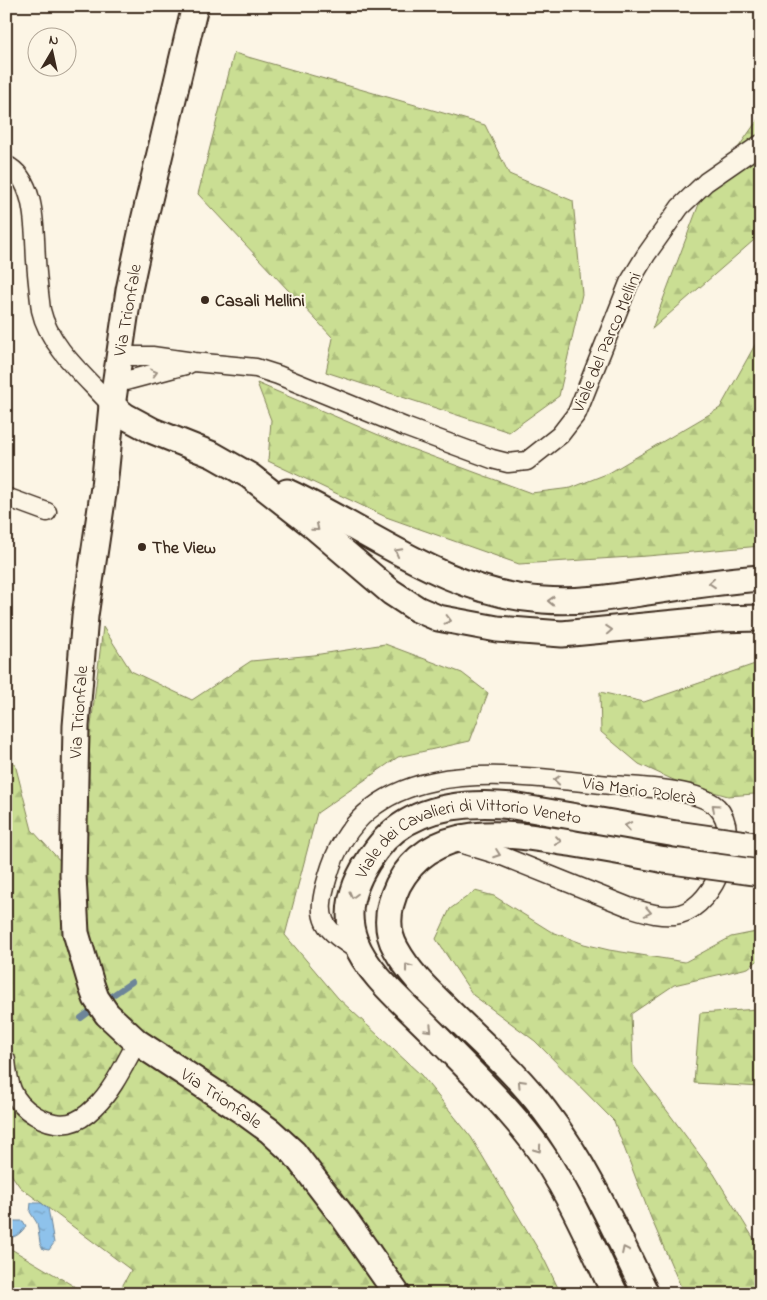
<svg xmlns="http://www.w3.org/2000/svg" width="767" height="1300" font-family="'Indie Flower',sans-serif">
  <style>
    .forest { fill: url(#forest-firs); stroke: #828458 }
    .water { fill: url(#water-ripples); stroke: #6d8599 }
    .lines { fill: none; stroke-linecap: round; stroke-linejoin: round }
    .stream { stroke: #6d8599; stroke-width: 6 }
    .street-casing { stroke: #3b2a1e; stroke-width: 21 }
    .secondary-casing { stroke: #3b2a1e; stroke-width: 29 }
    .street { stroke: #fcf5e5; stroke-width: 18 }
    .secondary { stroke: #fcf5e5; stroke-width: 25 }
    .secondary-bridge-casing { stroke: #3b2a1e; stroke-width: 29; stroke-linecap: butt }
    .secondary-bridge { stroke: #fcf5e5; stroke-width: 25 }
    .oneway { stroke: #9c9082 }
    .poi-dot { fill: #3b2a1e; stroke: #fcf5e5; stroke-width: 2 }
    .labels { text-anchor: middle; stroke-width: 4; stroke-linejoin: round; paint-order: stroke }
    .poi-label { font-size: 18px; font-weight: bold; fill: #3b2a1e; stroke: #fcf5e5; text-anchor: start }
    .street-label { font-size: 18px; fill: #3b2a1e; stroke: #fcf5e5 }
  </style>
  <defs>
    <pattern id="forest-firs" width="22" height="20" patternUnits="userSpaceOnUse" patternTransform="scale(1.25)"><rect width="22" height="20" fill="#cade93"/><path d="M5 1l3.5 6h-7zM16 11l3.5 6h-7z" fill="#aebf7e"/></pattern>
    <pattern id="water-ripples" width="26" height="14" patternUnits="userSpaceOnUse" patternTransform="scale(1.25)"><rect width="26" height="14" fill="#8ec2eb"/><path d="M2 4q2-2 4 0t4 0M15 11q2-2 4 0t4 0" fill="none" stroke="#759ebe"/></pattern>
  </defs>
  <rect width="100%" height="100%" fill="#fcf5e5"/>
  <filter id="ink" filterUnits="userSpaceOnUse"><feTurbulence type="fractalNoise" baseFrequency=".02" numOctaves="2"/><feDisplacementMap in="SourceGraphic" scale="10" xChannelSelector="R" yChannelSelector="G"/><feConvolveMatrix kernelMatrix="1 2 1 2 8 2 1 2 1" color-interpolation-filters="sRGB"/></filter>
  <g filter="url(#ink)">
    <g class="forest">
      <polygon points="234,53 485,125 509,174 573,201 582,294 559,396 509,432 326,372 333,338 198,194"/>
      <polygon points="761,115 761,234 652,329 699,204"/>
      <polygon points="761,334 761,546 647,556 519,564 386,517 268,461 271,420 257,383 409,448 531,493 571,488 609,473 720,408"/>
      <polygon points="103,627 131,671 192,700 251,661 314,655 385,644 462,673 488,693 470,741 398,757 317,813 285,935 338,998 421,1075 471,1137 544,1259 561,1294 118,1294 131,1270 20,1187 6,1167 6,758 15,764 32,830 73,875 86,865 90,734"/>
      <polygon points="755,664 761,666 761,799 754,794 728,796 678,782 639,764 601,732 600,692 644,702"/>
      <polygon points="475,891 494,896 550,931 584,944 609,950 685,962 731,937 761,931 761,958 748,968 674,985 631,1014 633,1065 714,1174 757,1244 761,1241 761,1294 684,1294 651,1218 614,1121 535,1041 473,995 436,939 450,909"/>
      <polygon points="761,1007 761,1087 694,1083 700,1013 758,1009"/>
      <polygon points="6,1246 87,1294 6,1294"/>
    </g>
    <g class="water">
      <polygon points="31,1203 41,1203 48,1208 54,1243 49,1250 43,1249 40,1243 37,1223 30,1212"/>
      <path d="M 6,1221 L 23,1221 L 26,1226 C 21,1233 15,1239 6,1237 Z"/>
    </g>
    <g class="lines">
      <g class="stream">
        <polyline points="104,1001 132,982"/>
        <polyline points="81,1018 96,1007"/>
      </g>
      <g class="street-casing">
        <g id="street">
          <path d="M 6,165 C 37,180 34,231 36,260 C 37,277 39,293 41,310 C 49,347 87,378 112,406"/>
          <polyline points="119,356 152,356 194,362 256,368 278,375 405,427 492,459 508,463 527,461 560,435 577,413 629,283 646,255 680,207 706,182 761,144"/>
          <polyline points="114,384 189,364"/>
          <polyline points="6,497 47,512"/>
          <path d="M 360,952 C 323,928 314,922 328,876 C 364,749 510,775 611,785 C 638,787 697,788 717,807 C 743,833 716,905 680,914 C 663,918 645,912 629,907 L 502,856 L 456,842"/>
          <path d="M 6,1060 C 7,1070 8,1080 12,1090 C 20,1110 47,1127 69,1123 C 79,1121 88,1114 95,1107 C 113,1090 125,1063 137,1042"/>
        </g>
      </g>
      <g class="secondary-casing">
        <g id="secondary">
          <path id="s1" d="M 195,6 L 142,229 L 129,290 L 112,406 L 104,487 L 85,616 L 76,726 L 73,875 L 76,933 L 92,987 L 96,998 L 107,1014 L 137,1042 L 241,1110 L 270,1131 L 294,1153 L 344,1218 L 397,1294"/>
          <polyline points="112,406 125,416 153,431 213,455 250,476 310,523 391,592 417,609 438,618 497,629 562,634 717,619 761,618"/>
          <path d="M 287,492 C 371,531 447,594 543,600 C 578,603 613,597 648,592 C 686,586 723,581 761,578"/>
          <path id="s2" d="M 615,1294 C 590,1242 567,1187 533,1141 C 503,1102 467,1068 433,1033 C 377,976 313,934 376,850 C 408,806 463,801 513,806 L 676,834"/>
          <path d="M 646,1294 C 616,1232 587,1166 545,1111 C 516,1072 478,1040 444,1006 C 426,989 408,971 396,949 C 384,928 388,906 398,885 C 433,818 514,834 575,844 C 605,849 635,854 665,860"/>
        </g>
      </g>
      <use href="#street" class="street"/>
      <use href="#secondary" class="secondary"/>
      <g class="secondary-bridge-casing">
        <g id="secondary-bridge">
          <polyline points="676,834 761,846"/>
          <polyline points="665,860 761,873"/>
        </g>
      </g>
      <use href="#secondary-bridge" class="secondary-bridge"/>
    </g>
    <defs><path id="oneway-chevron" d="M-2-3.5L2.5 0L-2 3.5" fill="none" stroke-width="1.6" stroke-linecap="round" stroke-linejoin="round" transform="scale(1.25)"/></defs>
    <g class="oneway">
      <use href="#oneway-chevron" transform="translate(154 373) rotate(-15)"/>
      <use href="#oneway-chevron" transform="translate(316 528) rotate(40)"/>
      <use href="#oneway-chevron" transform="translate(398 552) rotate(-152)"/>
      <use href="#oneway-chevron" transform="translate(712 583) rotate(175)"/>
      <use href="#oneway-chevron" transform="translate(551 601) rotate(-178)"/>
      <use href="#oneway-chevron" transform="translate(448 620) rotate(14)"/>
      <use href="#oneway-chevron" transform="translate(609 630) rotate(-4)"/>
      <use href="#oneway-chevron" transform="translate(557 780) rotate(-175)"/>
      <use href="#oneway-chevron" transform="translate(715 807) rotate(-138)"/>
      <use href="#oneway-chevron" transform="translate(628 826) rotate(-170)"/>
      <use href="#oneway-chevron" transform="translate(558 841) rotate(8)"/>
      <use href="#oneway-chevron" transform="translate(497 854) rotate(20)"/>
      <use href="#oneway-chevron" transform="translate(353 895) rotate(105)"/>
      <use href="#oneway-chevron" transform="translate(648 912) rotate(11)"/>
      <use href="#oneway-chevron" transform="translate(408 967) rotate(-127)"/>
      <use href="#oneway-chevron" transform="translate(429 1029) rotate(45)"/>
      <use href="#oneway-chevron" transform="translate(521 1083) rotate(-133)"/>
      <use href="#oneway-chevron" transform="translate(538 1149) rotate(55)"/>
      <use href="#oneway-chevron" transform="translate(625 1250) rotate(-116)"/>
    </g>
  </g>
  <g class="poi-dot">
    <circle cx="205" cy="300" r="5"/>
    <circle cx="142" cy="547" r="5"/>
  </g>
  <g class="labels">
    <g class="poi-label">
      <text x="215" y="306">Casali Mellini</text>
      <text x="152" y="553">The View</text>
    </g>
    <g class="street-label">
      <text transform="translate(127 310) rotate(-80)" y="6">Via Trionfale</text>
      <text transform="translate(606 342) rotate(-67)" y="6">Viale del Parco Mellini</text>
      <text transform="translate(78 712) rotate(-86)" y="6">Via Trionfale</text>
      <text transform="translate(639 790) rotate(8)" y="6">Via Mario Polerà</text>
      <text dy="6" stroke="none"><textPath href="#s2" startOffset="635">Viale dei Cavalieri di Vittorio Veneto</textPath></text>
      <text dy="6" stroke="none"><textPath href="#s1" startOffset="1168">Via Trionfale</textPath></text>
    </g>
  </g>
  <rect width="767" height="1300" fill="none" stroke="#fcf5e5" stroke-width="25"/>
  <rect x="12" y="12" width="742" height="1275" fill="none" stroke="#3b2a1e" stroke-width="2" filter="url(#ink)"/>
  <g transform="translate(52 52) rotate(9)"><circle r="24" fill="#fcf5e5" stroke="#afa495"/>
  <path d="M0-4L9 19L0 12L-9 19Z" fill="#3b2a1e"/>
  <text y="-8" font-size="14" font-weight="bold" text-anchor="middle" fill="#3b2a1e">N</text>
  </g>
</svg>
